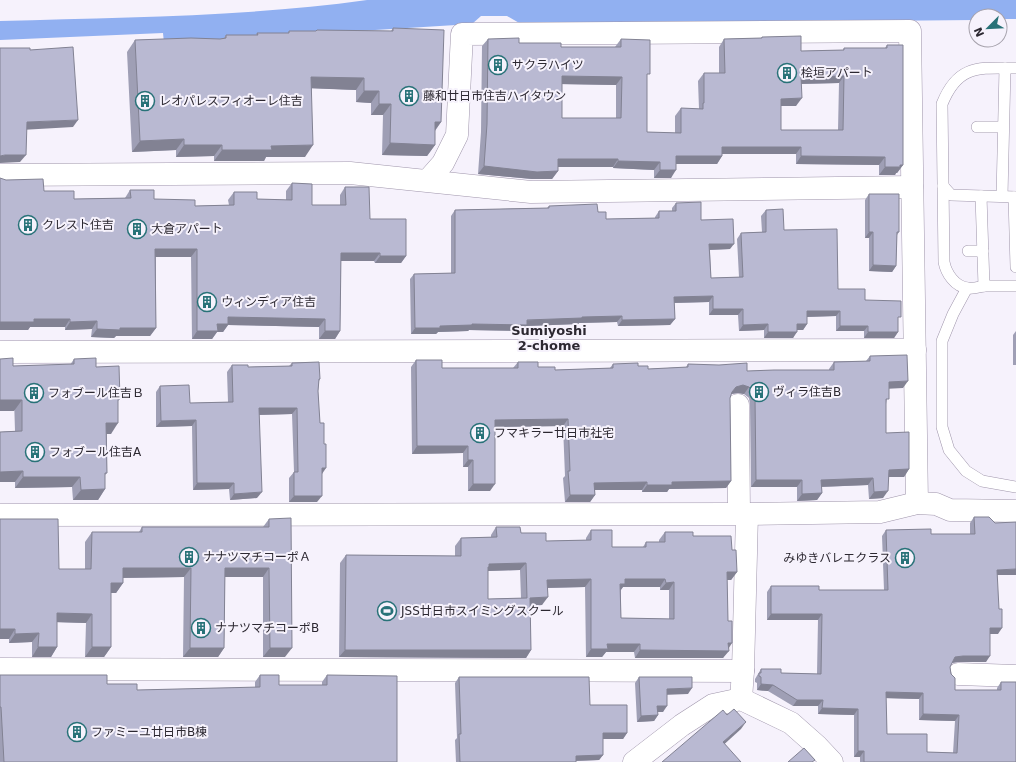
<svg xmlns="http://www.w3.org/2000/svg" width="1016" height="762" font-family="'DejaVu Sans','Noto Sans JP',sans-serif">
  <style>
    .water { fill: #91b0f1 }
    .lines { fill: none; stroke-linecap: round; stroke-linejoin: round }
    .service-casing { stroke: #9f95ab; stroke-width: 12 }
    .minor-casing { stroke: #9f95ab; stroke-width: 23 }
    .tertiary-casing { stroke: #9f95ab; stroke-width: 23 }
    .service { stroke: #fff; stroke-width: 11 }
    .minor { stroke: #fff; stroke-width: 22 }
    .tertiary { stroke: #fff; stroke-width: 22 }
    .wall { fill: #9f9fb5; fill-rule: evenodd }
    .shaded-wall { fill: #828293 }
    .building { fill: #b9b9d2; stroke: #828293; fill-rule: evenodd }
    .labels { text-anchor: middle; stroke-width: 4; stroke-linejoin: round; paint-order: stroke }
    .poi-label { font-size: 12px; fill: #2c2831; stroke: #f6f2fc; text-anchor: start }
    .neighbourhood-label { font-size: 13px; font-weight: bold; fill: #2c2831; stroke: #f6f2fc }
  </style>
  <rect width="100%" height="100%" fill="#f6f2fc"/>
  <path class="water" d="M 367,0 L 1016,0 L 1016,19 L 1000,19 L 1000,16 L 976,16 L 976,20 L 521,24 L 507,16 L 481,16 L 472,24 L 164,43 L 163,33 L 0,40 L 0,21 C 123,17 246,17 367,0 Z"/>
  <g class="lines">
    <g class="service-casing">
      <g id="service">
        <path d="M 1016,68 C 979,68 958,64 942,104 L 944,262 C 946,273 955,287 968,288 C 973,289 979,287 984,286 C 994,286 1005,286 1016,286"/>
        <polyline points="977,127 1003,127"/>
        <polyline points="943,186 951,195 1016,197"/>
        <polyline points="981,196 984,286"/>
        <polyline points="1002,196 1005,68"/>
        <polyline points="1014,197 1016,267"/>
        <polyline points="968,251 983,251"/>
        <polyline points="967,288 953,314 942,341 942,427 949,450 966,471 982,481 1016,487"/>
      </g>
    </g>
    <g class="minor-casing">
      <g id="minor">
        <polyline points="0,175 350,173 531,192 912,187"/>
        <polyline points="428,180 443,163 457,135 462,34 910,31 917,503"/>
        <polyline points="0,352 915,350"/>
        <polyline points="738,405 739,513"/>
        <polyline points="0,515 747,514 880,512 917,503 936,504 950,510 1016,511"/>
        <polyline points="0,669 743,671"/>
        <polyline points="958,674 1016,676"/>
        <polyline points="741,699 743,671 747,514"/>
      </g>
    </g>
    <g class="tertiary-casing">
      <polyline id="tertiary" points="634,762 682,725 713,705 741,699 791,723 817,746 832,762"/>
    </g>
    <use href="#service" class="service"/>
    <use href="#minor" class="minor"/>
    <use href="#tertiary" class="tertiary"/>
  </g>
  <g class="wall">
    <polygon points="393,28 441,122 435,131 435,145 427,156 382,155 383,115 371,115 371,103 356,102 356,90 312,88 305,157 266,157 264,161 214,161 214,156 176,157 176,150 132,152 127,52 135,40 220,39 224,38 226,35 256,35 257,33 288,33 289,31 316,31 317,30 391,31"/>
    <path d="M 762,37 L 801,51 L 843,50 L 844,48 L 885,48 L 887,45 L 903,165 L 897,173 L 896,173 L 895,175 L 879,175 L 879,165 L 796,164 L 796,154 L 722,154 L 722,156 L 717,164 L 676,164 L 671,178 L 654,178 L 654,170 L 613,168 L 613,167 L 558,167 L 558,171 L 552,179 L 532,179 L 478,174 L 481,132 L 482,46 L 488,39 L 519,43 L 561,47 L 615,47 L 621,39 L 647,78 L 647,132 L 675,133 L 675,116 L 681,108 L 699,109 L 698,81 L 704,73 L 719,73 L 719,47 L 724,39 L 761,38 ZM 839,83 L 838,130 L 781,130 L 781,106 L 796,106 L 801,84 ZM 562,84 L 616,85 L 616,118 L 562,118 Z"/>
    <polygon points="292,183 312,205 340,205 340,195 345,187 370,219 406,256 401,263 375,263 374,261 341,261 340,331 335,339 319,339 319,327 228,325 223,332 217,332 212,339 192,339 191,257 156,257 156,328 150,336 116,336 114,338 91,337 92,329 65,330 65,327 30,327 28,330 44,191 74,199 125,198 130,190 154,199 195,206 229,205 228,200 234,192 257,199 286,200 286,191"/>
    <polygon points="869,194 899,232 897,235 896,266 892,272 869,271 869,238 865,238 865,200"/>
    <polygon points="676,203 701,220 730,249 710,250 711,278 739,277 737,239 741,233 762,232 761,216 766,210 784,230 838,289 865,300 898,322 898,332 894,338 864,338 864,331 836,331 836,316 807,317 807,324 803,330 797,330 793,338 764,338 764,330 739,331 738,315 709,315 709,302 674,303 675,319 670,325 618,326 617,322 579,323 578,324 527,326 523,331 469,330 468,331 438,332 436,334 411,334 410,279 414,274 451,273 451,216 455,210 547,208 549,206 598,212 606,219 655,218 655,217 659,211 672,211 672,208"/>
    <polygon points="1016,331 1016,365 1013,365 1013,335"/>
    <polygon points="870,356 903,388 889,388 886,404 886,433 909,469 904,477 889,477 883,498 869,499 868,485 821,487 822,493 817,500 797,501 797,487 751,487 750,405 749,398 744,394 738,393 731,394 730,398 731,481 726,488 669,489 667,492 642,492 642,490 595,490 595,495 590,502 565,502 563,478 565,476 563,426 495,427 490,491 468,491 468,467 463,467 463,453 412,454 411,367 416,360 442,368 513,368 518,362 538,367 555,370 610,368 613,364 638,366 648,369 686,367 688,364 747,371 829,370 829,369 834,362 866,361"/>
    <polygon points="74,359 96,367 120,399 118,401 111,434 107,434 107,473 105,475 105,489 98,500 73,500 72,487 15,488 15,482 0,482 0,432 15,431 13,366 70,365"/>
    <polygon points="292,363 320,379 319,381 318,391 322,474 317,502 289,502 289,478 294,472 292,414 259,415 257,498 230,500 229,489 193,490 192,426 156,427 156,392 160,386 190,403 228,402 227,372 232,365 248,367 289,366"/>
    <path d="M 974,517 L 997,575 L 998,634 L 990,634 L 986,662 L 958,662 L 952,663 L 950,667 L 955,690 L 997,690 L 997,688 L 1001,682 L 1016,762 L 860,762 L 860,757 L 854,757 L 854,715 L 818,714 L 818,706 L 793,706 L 768,691 L 757,690 L 757,683 L 755,682 L 755,679 L 761,669 L 781,673 L 817,674 L 818,620 L 767,620 L 767,592 L 771,586 L 819,590 L 884,590 L 882,536 L 886,530 L 931,534 L 970,534 L 970,523 ZM 886,698 L 919,699 L 919,720 L 955,721 L 953,753 L 927,752 L 887,734 Z"/>
    <polygon points="0,519 59,569 85,569 85,542 92,532 139,532 142,527 263,527 269,519 285,657 263,657 263,577 225,577 224,648 218,657 183,657 184,577 123,578 123,583 116,593 111,593 111,647 104,657 85,657 86,623 57,622 57,647 51,657 32,657 32,642 9,643 9,639 0,639"/>
    <path d="M 496,527 L 521,533 L 546,541 L 586,540 L 586,538 L 591,530 L 612,547 L 643,547 L 646,542 L 659,542 L 659,540 L 665,532 L 693,536 L 732,550 L 737,572 L 731,580 L 727,580 L 728,648 L 723,658 L 635,658 L 634,652 L 606,652 L 602,657 L 586,657 L 585,587 L 547,588 L 542,605 L 530,606 L 531,650 L 526,658 L 339,657 L 340,563 L 346,555 L 455,556 L 455,546 L 461,538 L 491,537 L 491,535 ZM 520,570 L 521,598 L 488,599 L 488,571 ZM 623,587 L 660,587 L 660,590 L 669,590 L 669,619 L 621,618 L 621,590 Z"/>
    <polygon points="0,675 107,684 137,690 255,688 255,682 260,675 279,685 322,685 322,682 327,675 397,762 0,762"/>
    <polygon points="459,677 590,705 627,733 623,739 603,739 603,755 599,760 576,761 576,762 456,762 455,740 457,738 455,683"/>
    <polygon points="639,677 688,694 667,694 663,712 657,712 658,715 654,721 637,722 635,683"/>
  </g>
  <g class="shaded-wall">
    <polygon points="562,76 622,77 616,85 557,84"/>
    <polygon points="844,76 839,83 796,84 801,77"/>
    <polygon points="311,77 364,78 356,90 303,88"/>
    <polygon points="364,91 379,91 371,103 356,102"/>
    <polygon points="802,98 796,106 775,106 781,99"/>
    <polygon points="379,104 391,104 383,115 371,115"/>
    <polygon points="78,120 73,127 21,130 27,122"/>
    <polygon points="435,122 441,122 433,133"/>
    <polygon points="184,139 176,150 132,152 140,141"/>
    <polygon points="390,143 435,145 427,156 382,155"/>
    <polygon points="184,145 222,145 214,156 176,157"/>
    <polygon points="313,145 305,157 266,157 264,161 214,161 222,150 271,146"/>
    <polygon points="722,147 801,147 796,154 717,154"/>
    <polygon points="5,155 26,155 20,162 0,163 0,156"/>
    <polygon points="676,156 722,156 717,164 671,164"/>
    <polygon points="801,156 885,157 879,165 796,164"/>
    <polygon points="558,159 618,159 613,167 552,167"/>
    <polygon points="618,161 660,162 654,170 613,168"/>
    <polygon points="900,165 903,165 897,173 896,173 895,175 879,175 885,167"/>
    <polygon points="484,166 558,171 552,179 532,179 478,174"/>
    <polygon points="660,170 676,170 671,178 654,178"/>
    <polygon points="869,232 873,232 869,238 865,238"/>
    <polygon points="709,244 734,244 730,249 705,250"/>
    <polygon points="155,249 197,249 191,257 150,257"/>
    <polygon points="341,253 380,253 374,261 335,261"/>
    <polygon points="380,256 406,256 401,263 375,263"/>
    <polygon points="873,265 896,266 892,272 869,271"/>
    <polygon points="713,296 709,302 670,303 674,297"/>
    <polygon points="713,309 743,309 738,315 709,315"/>
    <polygon points="807,311 840,311 836,316 803,317"/>
    <polygon points="622,316 617,322 579,323 578,324 527,326 523,331 469,330 468,331 438,332 436,334 411,334 415,328 440,326 582,317"/>
    <polygon points="228,317 325,319 319,327 228,325 223,332 217,332 212,339 192,339 197,331 217,324"/>
    <polygon points="34,319 70,319 65,327 30,327 28,330 0,330 0,322"/>
    <polygon points="675,319 670,325 618,326 622,320"/>
    <polygon points="97,321 92,329 65,330 70,322"/>
    <polygon points="768,324 764,330 739,331 743,325"/>
    <polygon points="797,324 807,324 803,330 793,330"/>
    <polygon points="840,326 868,326 864,331 836,331"/>
    <polygon points="120,328 156,328 150,336 116,336 114,338 91,337 97,329"/>
    <polygon points="325,331 340,331 335,339 319,339"/>
    <polygon points="768,332 797,332 793,338 764,338"/>
    <polygon points="868,332 898,332 894,338 864,338"/>
    <polygon points="908,381 903,388 884,389 889,382"/>
    <polygon points="743,385 749,387 744,394 738,393 731,394 732,392 736,387"/>
    <polygon points="0,400 22,400 14,411 0,411"/>
    <polygon points="259,408 297,408 292,414 255,415"/>
    <polygon points="568,419 563,426 490,427 495,420"/>
    <polygon points="196,420 192,426 156,427 161,421"/>
    <polygon points="106,423 118,423 111,434 99,434"/>
    <polygon points="417,446 468,446 463,453 412,454"/>
    <polygon points="468,460 473,460 468,467 463,467"/>
    <polygon points="322,468 326,468 322,474"/>
    <polygon points="909,469 904,477 884,477 889,470"/>
    <polygon points="23,471 15,482 0,482 0,472"/>
    <polygon points="23,477 80,477 72,487 15,488"/>
    <polygon points="873,478 868,485 817,487 821,480"/>
    <polygon points="756,480 802,480 797,487 751,487"/>
    <polygon points="731,481 726,488 669,489 667,492 642,492 647,485 672,482"/>
    <polygon points="647,482 642,490 589,490 594,483"/>
    <polygon points="197,483 234,483 229,489 193,490"/>
    <polygon points="473,484 495,484 490,491 468,491"/>
    <polygon points="105,489 98,500 73,500 81,490"/>
    <polygon points="888,491 883,498 869,499 874,492"/>
    <polygon points="262,492 257,498 230,500 234,494"/>
    <polygon points="822,493 817,500 797,501 802,494"/>
    <polygon points="570,495 595,495 590,502 565,502"/>
    <polygon points="294,496 322,496 317,502 289,502"/>
    <polygon points="526,563 520,570 486,571 489,564"/>
    <polygon points="123,568 191,568 184,577 116,578"/>
    <polygon points="225,568 269,568 263,577 218,577"/>
    <polygon points="1016,569 1016,575 993,575 997,570"/>
    <polygon points="727,572 737,572 731,580 722,580"/>
    <polygon points="591,579 585,587 542,588 547,580"/>
    <polygon points="625,579 665,579 660,587 623,587 619,592 615,592"/>
    <polygon points="674,582 669,590 660,590 666,583"/>
    <polygon points="111,583 123,583 116,593 104,593"/>
    <polygon points="548,597 542,605 525,606 530,598"/>
    <polygon points="57,613 92,614 86,623 51,622"/>
    <polygon points="771,614 822,614 818,620 767,620"/>
    <polygon points="990,628 1002,628 998,634 986,634"/>
    <polygon points="0,629 15,629 9,639 0,639"/>
    <polygon points="39,633 32,642 9,643 15,634"/>
    <polygon points="728,643 732,643 727,651 729,651 723,658 635,658 640,650"/>
    <polygon points="607,644 640,644 634,652 606,652 602,657 586,657 591,649"/>
    <polygon points="38,647 57,647 51,657 32,657"/>
    <polygon points="92,647 111,647 104,657 85,657"/>
    <polygon points="190,648 224,648 218,657 183,657"/>
    <polygon points="270,648 292,648 285,657 263,657"/>
    <polygon points="345,650 531,650 526,658 339,657"/>
    <polygon points="963,656 990,656 986,662 958,662 951,663 955,657"/>
    <polygon points="761,684 773,685 768,691 757,690"/>
    <polygon points="692,688 688,694 662,695 667,689"/>
    <polygon points="886,692 923,693 919,699 882,698"/>
    <polygon points="797,700 823,700 818,706 793,706"/>
    <polygon points="657,706 667,706 663,712 653,712"/>
    <polygon points="822,708 858,709 854,715 818,714"/>
    <polygon points="923,714 959,715 955,721 919,720"/>
    <polygon points="658,715 654,721 637,722 641,716"/>
    <polygon points="746,722 741,729 719,749 723,742"/>
    <polygon points="603,733 627,733 623,739 599,739"/>
    <polygon points="858,751 864,751 860,757 854,757"/>
    <polygon points="603,755 599,760 572,761 576,756"/>
  </g>
  <g class="building">
    <polygon points="393,28 444,30 441,122 435,122 435,145 390,143 391,104 379,104 379,91 364,91 364,78 311,77 313,145 271,146 272,150 222,150 222,145 184,145 184,139 140,141 135,40 191,38 220,39 226,38 226,35 258,35 257,33 289,33 289,31 316,31 317,30 393,31"/>
    <path d="M 801,36 L 801,51 L 844,50 L 844,48 L 887,48 L 887,45 L 903,45 L 903,165 L 900,165 L 900,167 L 885,167 L 885,157 L 801,156 L 801,147 L 722,147 L 722,156 L 676,156 L 676,170 L 660,170 L 660,162 L 618,161 L 618,159 L 558,159 L 558,171 L 537,172 L 484,166 L 487,124 L 488,39 L 519,38 L 519,43 L 561,43 L 561,47 L 621,47 L 621,39 L 650,40 L 650,74 L 647,74 L 647,132 L 681,133 L 681,108 L 703,109 L 703,103 L 704,103 L 704,73 L 725,73 L 724,39 L 762,38 L 762,37 ZM 562,76 L 622,77 L 621,118 L 562,118 ZM 844,76 L 843,130 L 781,130 L 781,99 L 802,98 L 801,77 Z"/>
    <polygon points="73,47 78,120 27,122 26,155 5,155 0,156 0,48 30,48 30,50"/>
    <polygon points="0,178 6,180 43,179 44,191 74,191 74,199 131,198 130,190 154,190 154,199 195,200 195,206 234,205 234,192 257,192 257,199 292,200 292,183 312,184 312,205 346,205 345,187 369,187 370,219 406,219 406,256 380,256 380,253 341,253 340,331 325,331 325,319 228,317 228,324 217,324 218,331 197,331 197,249 155,249 156,328 120,328 120,330 97,329 97,321 70,322 70,319 34,319 34,322 0,322"/>
    <polygon points="869,194 899,194 899,232 897,232 896,266 873,265 873,232 869,232"/>
    <polygon points="701,202 701,220 733,219 734,244 709,244 711,278 743,277 741,233 766,232 766,210 783,209 784,230 837,229 838,289 865,289 865,300 901,301 901,317 898,317 898,332 868,332 868,326 840,326 840,311 807,311 807,324 797,324 797,332 768,332 768,324 743,325 743,309 713,309 713,296 674,297 675,319 622,320 622,316 582,317 582,318 527,320 527,325 472,324 472,325 440,326 440,328 415,328 414,274 455,273 455,210 549,208 549,206 597,204 598,212 606,212 606,219 659,218 659,211 676,211 676,203"/>
    <polygon points="907,355 908,381 889,382 889,399 886,399 886,433 909,432 909,469 889,470 888,491 874,492 873,478 821,480 822,493 802,494 802,480 756,480 755,398 753,391 749,387 743,385 736,387 732,392 730,398 731,481 672,482 672,485 647,485 647,482 594,483 595,495 570,495 568,471 570,471 568,419 495,420 495,484 473,484 473,460 468,460 468,446 417,446 416,360 442,360 442,368 518,368 518,362 538,362 538,367 555,367 555,370 613,368 613,364 638,363 638,366 648,366 648,369 688,367 688,364 719,365 747,363 747,371 774,370 834,370 834,362 870,361 870,356"/>
    <polygon points="13,358 13,366 74,364 74,359 96,358 96,367 119,366 120,399 118,399 118,423 106,423 107,473 105,473 105,489 81,490 80,477 23,477 23,471 0,472 0,432 22,431 22,400 0,400 0,359"/>
    <polygon points="319,362 320,379 319,379 318,391 320,423 324,423 324,444 326,444 326,468 322,468 322,496 294,496 294,472 298,472 297,408 259,408 262,492 234,494 234,483 197,483 196,420 161,421 160,386 189,385 190,403 233,402 232,365 248,365 248,367 292,366 292,363"/>
    <path d="M 974,517 L 989,517 L 995,523 L 1016,522 L 1016,569 L 997,570 L 999,609 L 1002,609 L 1002,628 L 990,628 L 990,656 L 963,656 L 955,657 L 950,667 L 951,674 L 955,678 L 955,690 L 1001,690 L 1001,682 L 1016,682 L 1016,762 L 864,762 L 864,751 L 858,751 L 858,709 L 822,708 L 823,700 L 797,700 L 773,685 L 761,684 L 761,677 L 759,676 L 759,673 L 761,673 L 761,669 L 781,669 L 781,673 L 821,674 L 822,614 L 771,614 L 771,586 L 819,586 L 819,590 L 888,590 L 886,530 L 931,529 L 931,534 L 975,534 ZM 886,692 L 923,693 L 923,714 L 959,715 L 957,753 L 927,752 L 927,734 L 887,734 Z"/>
    <polygon points="291,518 292,648 270,648 269,568 225,568 224,648 190,648 191,568 123,568 123,583 111,583 111,647 92,647 92,614 57,613 57,647 38,647 39,633 15,634 15,629 0,629 0,519 58,519 59,569 91,569 92,532 142,532 142,527 269,527 269,519"/>
    <path d="M 496,527 L 520,527 L 521,533 L 546,533 L 546,541 L 591,540 L 591,530 L 612,530 L 612,547 L 646,547 L 646,542 L 665,542 L 665,532 L 693,532 L 693,536 L 731,536 L 732,550 L 736,550 L 737,572 L 727,572 L 728,621 L 732,621 L 732,643 L 728,643 L 729,651 L 640,650 L 640,644 L 607,644 L 608,649 L 591,649 L 591,579 L 547,580 L 548,597 L 530,598 L 531,650 L 345,650 L 346,555 L 461,556 L 461,538 L 497,537 ZM 526,563 L 527,598 L 488,599 L 488,567 L 489,567 L 489,564 ZM 625,579 L 665,579 L 666,583 L 674,582 L 674,619 L 621,618 L 620,584 L 625,584 Z"/>
    <polygon points="0,675 107,675 107,684 137,684 137,690 260,687 260,675 279,675 279,685 327,685 327,675 397,676 397,762 4,762 1,707 0,707"/>
    <polygon points="459,677 589,677 590,705 627,705 627,733 603,733 603,755 576,756 576,762 460,762 459,734 461,734"/>
    <polygon points="639,677 692,677 692,688 667,689 667,706 657,706 658,715 641,716"/>
    <polygon points="734,709 746,722 723,742 741,762 662,762 723,710 727,715"/>
    <polygon points="804,748 815,760 812,762 788,762"/>
  </g>
  <defs>
    <g id="building-ring" transform="scale(1)"><circle r="9.5" fill="#f6f2fc" stroke="#287278" stroke-width="1.5"/><path d="M-4-6H4V6H1V3H-1V6H-4ZM-2.5-4.3h1.7v1.8h-1.7ZM.8-4.3h1.7v1.8H.8ZM-2.5-1h1.7V.8h-1.7ZM.8-1h1.7V.8H.8Z" fill="#287278"/></g>
    <g id="stadium-ring" transform="scale(1)"><circle r="9.5" fill="#f6f2fc" stroke="#287278" stroke-width="1.5"/><path d="M0-5a6.5 5 0 1 0 0 10a6.5 5 0 1 0 0-10ZM-3.5-1.8h7v3.6h-7Z" fill="#287278"/></g>
  </defs>
  <g fill-rule="evenodd">
    <use href="#building-ring" x="498" y="65"/>
    <use href="#building-ring" x="787" y="73"/>
    <use href="#building-ring" x="409" y="96"/>
    <use href="#building-ring" x="145" y="101"/>
    <use href="#building-ring" x="28" y="225"/>
    <use href="#building-ring" x="137" y="229"/>
    <use href="#building-ring" x="207" y="302"/>
    <use href="#building-ring" x="759" y="392"/>
    <use href="#building-ring" x="34" y="393"/>
    <use href="#building-ring" x="480" y="433"/>
    <use href="#building-ring" x="35" y="452"/>
    <use href="#building-ring" x="189" y="557"/>
    <use href="#building-ring" x="905" y="558"/>
    <use href="#stadium-ring" x="387" y="611"/>
    <use href="#building-ring" x="201" y="628"/>
    <use href="#building-ring" x="77" y="732"/>
  </g>
  <g class="labels">
    <g class="poi-label">
      <text x="512" y="69">サクラハイツ</text>
      <text x="801" y="77">桧垣アパート</text>
      <text x="423" y="100">藤和廿日市住吉ハイタウン</text>
      <text x="159" y="105">レオパレスフィオーレ住吉</text>
      <text x="42" y="229">クレスト住吉</text>
      <text x="151" y="233">大倉アパート</text>
      <text x="221" y="306">ウィンディア住吉</text>
      <text x="773" y="396">ヴィラ住吉B</text>
      <text x="48" y="397">フォブール住吉Ｂ</text>
      <text x="494" y="437">フマキラー廿日市社宅</text>
      <text x="49" y="456">フォブール住吉A</text>
      <text x="203" y="561">ナナツマチコーポＡ</text>
      <text x="891" y="562" text-anchor="end">みゆきバレエクラス</text>
      <text x="401" y="615">JSS廿日市スイミングスクール</text>
      <text x="215" y="632">ナナツマチコーポB</text>
      <text x="91" y="736">ファミーユ廿日市B棟</text>
    </g>
    <g class="neighbourhood-label">
      <text x="549" y="335">Sumiyoshi<tspan x="549" dy="15">2-chome</tspan></text>
    </g>
  </g>
  <g transform="translate(988 28) rotate(246)"><circle r="19" fill="#f6f2fc" stroke="#a5a1ab"/>
  <path d="M0-3L7 15L0 10L-7 15Z" fill="#287278"/>
  <text y="-6" font-size="11" font-weight="bold" text-anchor="middle" fill="#2c2831">N</text>
  </g>
</svg>
